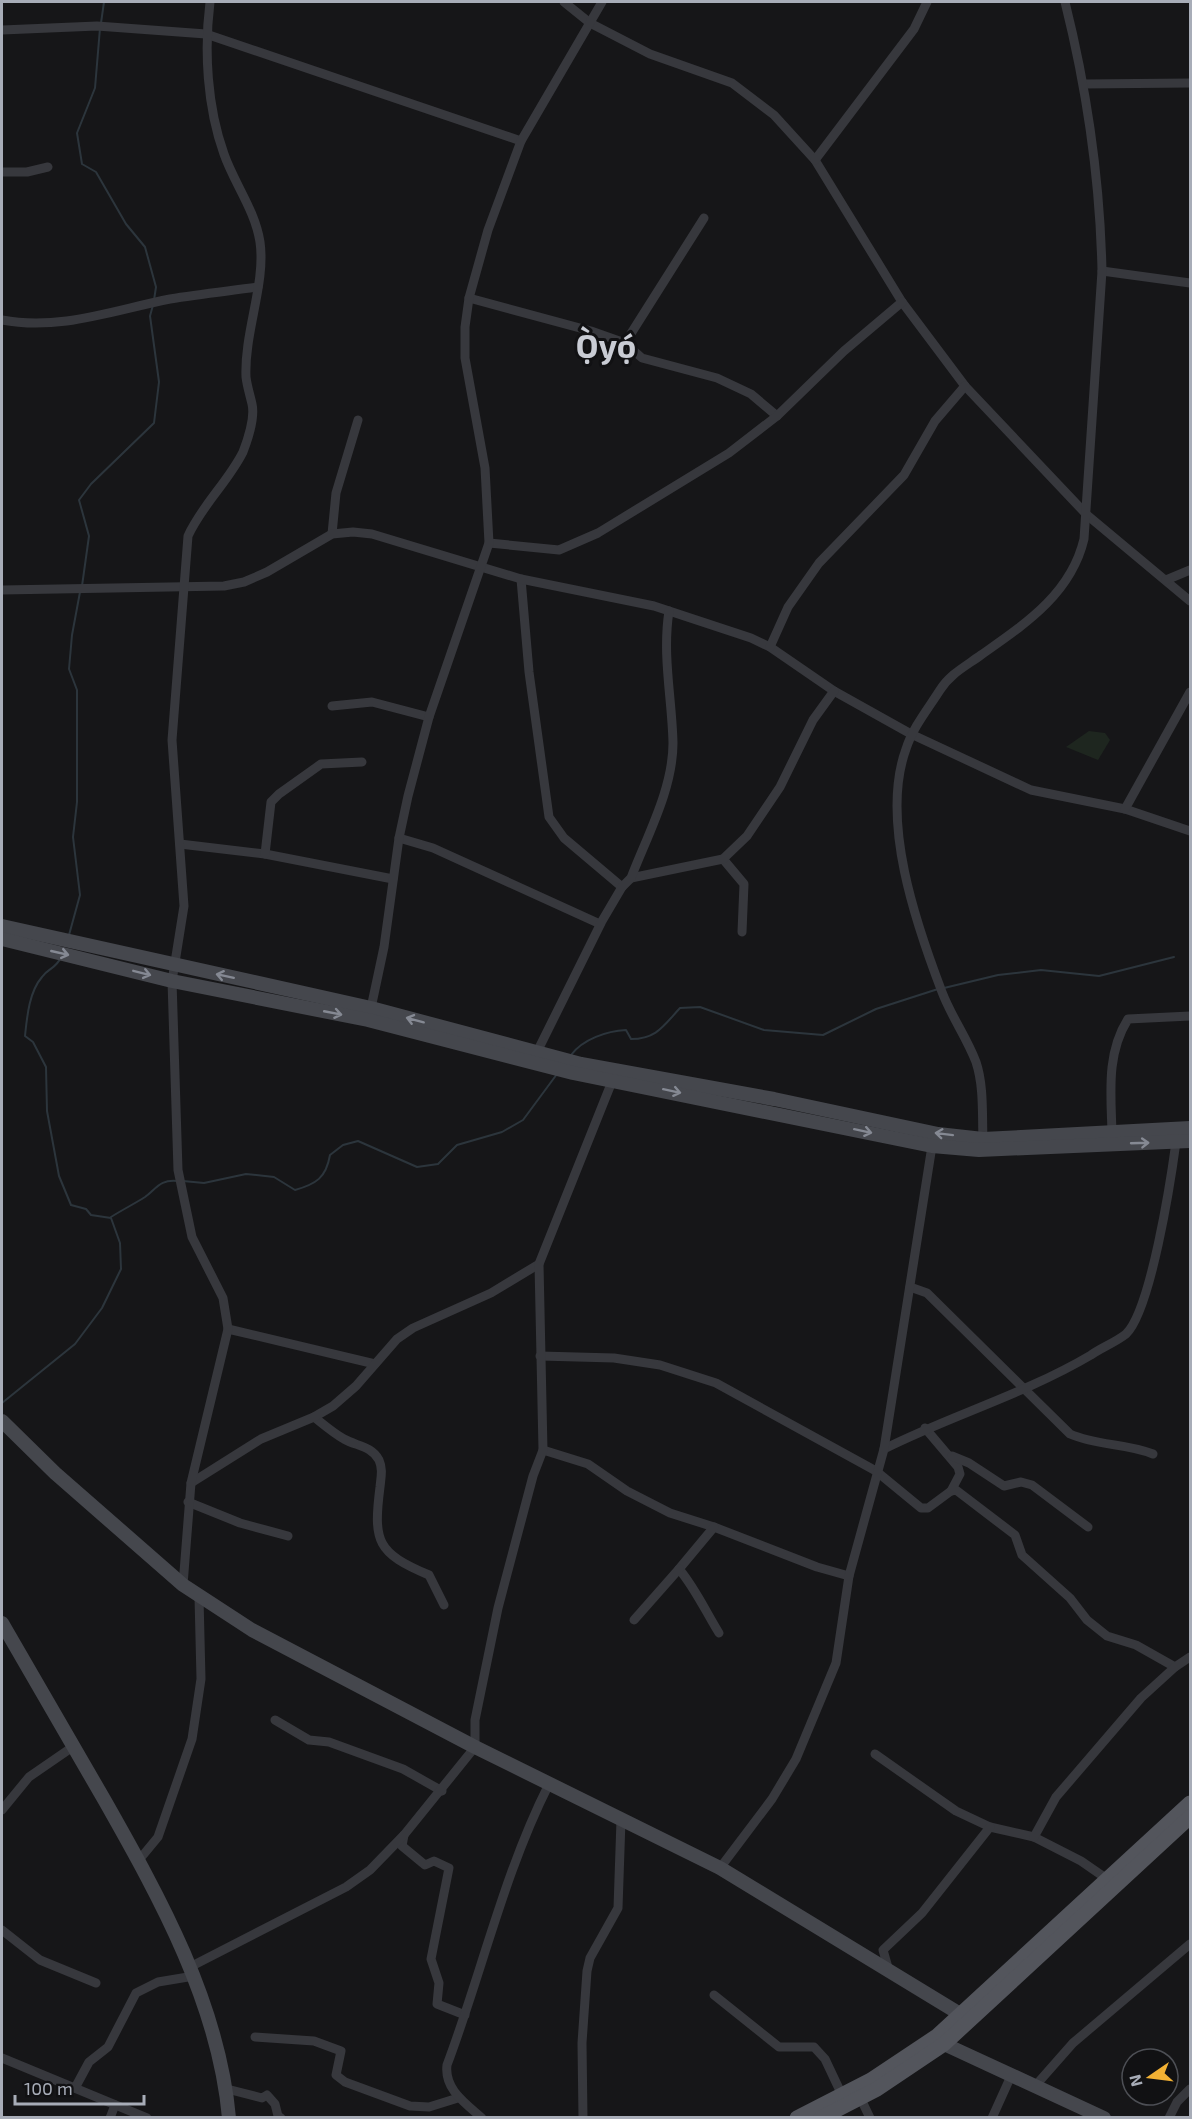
<svg xmlns="http://www.w3.org/2000/svg" width="1192" height="2119" font-family="'Exo 2',sans-serif">
  <style>
    .green { fill: #1e261f }
    .lines { fill: none; stroke-linecap: round; stroke-linejoin: round }
    .stream { stroke: #2c353c; stroke-width: 2 }
    .street { stroke: #37383d; stroke-width: 9 }
    .secondary { stroke: #45474d; stroke-width: 14 }
    .primary { stroke: #53555c; stroke-width: 15 }
    .oneway { stroke: #858993 }
    .labels { text-anchor: middle; stroke-width: 6; stroke-linejoin: round; paint-order: stroke }
    .town-label { font-size: 33px; font-weight: bold; fill: #c9ccd4; stroke: #111113 }
  </style>
  <rect width="100%" height="100%" fill="#161618"/>
  <polygon class="green" points="1089,731 1105,733 1110,740 1098,760 1066,747"/>
  <g class="lines">
    <g class="stream">
      <polyline points="101,23 104,2"/>
      <polyline points="100,28 95,88 77,133 82,164 96,172 126,224 145,247 156,287 154,300"/>
      <polyline points="82,586 89,536 79,500 91,484 154,423 159,382 150,316 153,305"/>
      <polyline points="69,935 80,895 73,837 77,802 77,690 69,669 72,635 80,592"/>
      <polyline points="944,988 998,975 1041,970 1099,976 1174,957"/>
      <path d="M 571,1055 C 583,1039 607,1031 626,1030 L 631,1039 C 657,1039 664,1025 680,1008 L 700,1007 L 764,1030 L 823,1035 L 876,1009 L 938,989"/>
      <path d="M 183,1181 L 204,1183 L 246,1174 L 274,1177 L 295,1190 C 316,1184 326,1178 330,1155 L 343,1145 L 358,1141 L 417,1167 L 438,1164 L 457,1145 L 502,1132 L 523,1120 L 557,1074"/>
      <path d="M 111,1217 C 122,1210 134,1204 145,1197 C 157,1188 160,1179 178,1181"/>
      <path d="M 2,1403 L 75,1344 L 102,1308 L 121,1269 L 120,1243 L 111,1218 L 91,1215 L 86,1209 L 71,1205 L 59,1176 L 47,1111 L 46,1067 L 33,1042 L 25,1036 C 27,1017 29,992 42,977 C 48,968 56,969 61,957"/>
    </g>
    <g class="street">
      <polyline points="564,2 590,23 650,54 732,83 774,115 815,160 902,302 965,386 1087,515 1190,601"/>
      <polyline points="2,30 97,26 206,34 521,141"/>
      <polyline points="1084,84 1190,83"/>
      <polyline points="815,160 914,29 927,2"/>
      <polyline points="2,172 27,172 48,167"/>
      <polyline points="1102,271 1190,283"/>
      <polyline points="469,298 591,331 625,343 642,358 717,378 751,394 777,416"/>
      <path d="M 2,320 C 60,331 114,310 170,299 C 199,294 229,291 258,287"/>
      <polyline points="625,343 704,218"/>
      <polyline points="332,534 336,493 358,420"/>
      <polyline points="489,543 559,550 598,533 729,453 777,416 844,351 902,302"/>
      <polyline points="521,579 529,672 549,817 564,838 622,887"/>
      <polyline points="1166,580 1190,570"/>
      <polyline points="2,590 224,586 244,582 267,572 332,534 353,532 372,534 521,579 654,606 751,638 770,647 834,691 911,734 1031,790 1125,809 1190,831"/>
      <polyline points="770,647 788,607 819,563 904,475 935,421 965,386"/>
      <polyline points="332,706 372,702 429,717"/>
      <polyline points="1125,809 1190,692"/>
      <polyline points="399,838 433,848 600,924"/>
      <polyline points="180,844 265,854 393,879"/>
      <polyline points="265,854 271,802 279,794 321,764 362,762"/>
      <polyline points="723,859 744,884 742,932"/>
      <polyline points="631,878 723,859 747,836 780,787 813,720 834,691"/>
      <polyline points="371,1008 384,947 399,838 408,796 429,717 489,543 485,468 465,358 465,327 469,298 488,230 521,141 602,2"/>
      <path d="M 537,1052 L 602,921 L 622,887 L 631,878 C 647,836 673,789 673,743 C 672,698 662,656 669,611"/>
      <path d="M 1112,1133 C 1111,1094 1106,1054 1128,1019 L 1190,1016"/>
      <path d="M 983,1139 C 982,1114 984,1086 976,1062 C 967,1038 951,1016 942,992 C 916,924 880,820 906,749 C 913,727 928,709 940,690 C 950,674 966,666 981,655 C 1025,624 1071,594 1084,539 L 1102,271 C 1100,179 1087,90 1065,2"/>
      <path d="M 910,1287 L 927,1293 L 1070,1434 C 1097,1446 1126,1443 1153,1454"/>
      <polyline points="228,1329 375,1364"/>
      <polyline points="540,1356 614,1358 660,1365 716,1383 876,1471 921,1508 928,1508 951,1491"/>
      <path d="M 314,1417 C 323,1424 333,1433 344,1439 C 356,1446 372,1446 379,1460 C 383,1469 381,1477 380,1487 C 373,1542 377,1553 429,1575 L 444,1605"/>
      <polyline points="925,1428 958,1467 960,1474 951,1491 956,1490 1015,1535 1022,1555 1070,1598 1087,1620 1107,1636 1136,1645 1175,1667"/>
      <path d="M 884,1449 C 952,1415 1025,1394 1091,1355 C 1101,1348 1116,1342 1126,1334 C 1151,1310 1171,1179 1176,1142"/>
      <polyline points="543,1450 588,1464 627,1491 670,1513 714,1527 817,1567 849,1576"/>
      <polyline points="952,1456 969,1463 1004,1486 1021,1482 1032,1485 1088,1527"/>
      <polyline points="191,1483 261,1439 314,1417 333,1406 356,1386 397,1339 413,1328 491,1293 539,1264"/>
      <polyline points="188,1502 240,1523 288,1536"/>
      <path d="M 714,1527 L 679,1569 C 695,1588 706,1612 719,1633"/>
      <path d="M 183,1585 L 191,1483 L 228,1329 L 223,1298 L 192,1237 L 178,1170 L 172,981 L 184,906 L 172,740 L 188,536 C 202,505 228,482 243,452 C 248,439 255,417 252,404 C 250,395 247,386 246,377 C 244,333 266,283 260,242 C 255,210 234,183 224,154 C 207,107 204,50 210,2"/>
      <polyline points="634,1620 679,1569"/>
      <polyline points="275,1720 309,1740 329,1742 403,1769 442,1791"/>
      <polyline points="875,1754 956,1811 990,1827 1034,1837 1081,1861 1107,1879"/>
      <polyline points="2,1810 29,1777 74,1746"/>
      <polyline points="404,1835 402,1846 425,1865 434,1861 449,1868 431,1959 439,1983 437,2004 465,2015"/>
      <polyline points="1034,1837 1056,1797 1141,1698 1175,1667 1190,1657"/>
      <polyline points="139,1860 158,1837 192,1739 201,1679 199,1597"/>
      <polyline points="720,1868 772,1799 796,1759 836,1663 849,1576 884,1449 932,1146"/>
      <polyline points="2,1930 40,1960 96,1983"/>
      <polyline points="190,1967 346,1887 370,1870 404,1835 475,1747 475,1720 498,1608 533,1476 543,1450 539,1264 613,1079"/>
      <polyline points="889,1971 883,1950 922,1913 990,1827"/>
      <polyline points="714,1995 779,2047 814,2047 825,2059 842,2095"/>
      <polyline points="255,2037 314,2041 341,2051 336,2075 345,2082 410,2106 429,2107 458,2098"/>
      <polyline points="2,2058 147,2118"/>
      <polyline points="1036,2085 1073,2043 1190,1944"/>
      <polyline points="75,2088 89,2062 108,2047 136,1993 158,1982 194,1976"/>
      <polyline points="227,2089 262,2098 267,2095 275,2104 278,2116 281,2118"/>
      <polyline points="860,2097 870,2118"/>
      <polyline points="110,2118 115,2105"/>
      <path d="M 482,2118 C 465,2103 444,2089 447,2065 C 482,1972 504,1873 549,1784"/>
      <polyline points="583,2118 582,2043 587,1971 590,1958 618,1908 621,1820"/>
      <polyline points="992,2118 1011,2076"/>
      <polyline points="1169,2118 1177,2102 1190,2089"/>
    </g>
    <g class="secondary">
      <polyline points="2,926 371,1008 581,1064 774,1099 938,1134 983,1139 1190,1128"/>
      <polyline points="2,939 172,981 368,1020 573,1073 932,1146 979,1150 1190,1141"/>
      <polyline points="2,1421 55,1473 183,1585 252,1630 475,1747 720,1868 960,2014"/>
      <path d="M 2,1623 C 36,1682 71,1742 105,1801 C 160,1898 219,2004 229,2118"/>
      <polyline points="944,2044 1104,2118"/>
    </g>
    <g class="primary">
      <polyline points="797,2118 871,2080 937,2036 1190,1803"/>
      <polyline points="821,2118 877,2089 944,2044 1190,1817"/>
    </g>
  </g>
  <defs><path id="oneway-shaft" d="M-6 0H5M1.5-3L5.5 0L1.5 3" fill="none" stroke-width="1.6" stroke-linecap="round" stroke-linejoin="round" transform="scale(1.5)"/></defs>
  <g class="oneway">
    <use href="#oneway-shaft" transform="translate(60 953) rotate(13)"/>
    <use href="#oneway-shaft" transform="translate(142 973) rotate(14)"/>
    <use href="#oneway-shaft" transform="translate(225 976) rotate(-168)"/>
    <use href="#oneway-shaft" transform="translate(333 1013) rotate(11)"/>
    <use href="#oneway-shaft" transform="translate(415 1020) rotate(-165)"/>
    <use href="#oneway-shaft" transform="translate(672 1091) rotate(12)"/>
    <use href="#oneway-shaft" transform="translate(863 1131) rotate(12)"/>
    <use href="#oneway-shaft" transform="translate(944 1134) rotate(-173)"/>
    <use href="#oneway-shaft" transform="translate(1140 1143) rotate(-2)"/>
  </g>
  <g class="labels">
    <g class="town-label">
      <text x="606" y="358">Ọ̀yọ́</text>
    </g>
  </g>
  <rect width="1192" height="2119" fill="none" stroke="#a8adb8" stroke-width="6"/>
  <g transform="translate(1150 2077) rotate(256)"><circle r="28" fill="#111113" stroke="#4d4f55" stroke-width="1.5"/>
  <path d="M0-4.5L10 22L0 15L-10 22Z" fill="#f2b134"/>
  <text y="-9" font-size="16" font-weight="bold" text-anchor="middle" fill="#a8adb8">N</text>
  </g>
  <path d="M15 2095v9h129v-9" fill="none" stroke="#a8adb8" stroke-width="3"/>
  <text x="24" y="2095" font-size="18" fill="#a8adb8" stroke="#111113" stroke-width="4.5" paint-order="stroke">100 m</text>
</svg>
